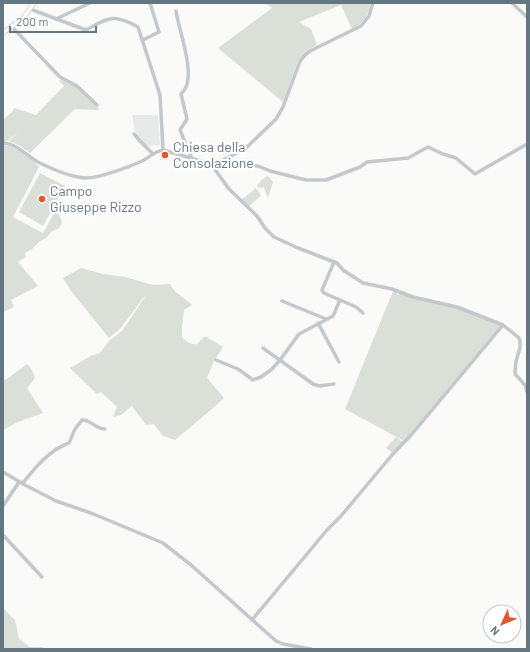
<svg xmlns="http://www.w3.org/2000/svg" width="530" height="652" font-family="Barlow,sans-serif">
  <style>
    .built { fill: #e8e9e9 }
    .green { fill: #dadfd7 }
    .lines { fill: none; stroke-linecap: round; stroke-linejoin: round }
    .major-casing { stroke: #b5babe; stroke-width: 5 }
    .minor { stroke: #c3c8cc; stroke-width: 3.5 }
    .major { stroke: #fff; stroke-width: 4 }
    .poi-dot { fill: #e4572e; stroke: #fff; stroke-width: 1.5 }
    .labels { text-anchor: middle; stroke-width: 4; stroke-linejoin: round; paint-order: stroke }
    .poi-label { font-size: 14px; fill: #657683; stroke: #fff; text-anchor: start }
  </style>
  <rect width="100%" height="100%" fill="#fafaf8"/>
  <polygon class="built" points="132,115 158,115 160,145 146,146 135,133"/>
  <g class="green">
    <path d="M 265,3 L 371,3 C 368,16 364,23 352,29 L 341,5 L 299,22 L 311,29 L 317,45 L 307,50 L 298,60 L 283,102 L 218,48 L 272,8 Z"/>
    <path d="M 60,80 C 77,83 88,98 100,110 L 75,109 L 30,153 L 17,144 L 9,141 L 18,132 L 7,141 L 3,141 L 3,120 L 13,111 L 14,108 L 36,115 L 64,86 L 59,81 Z"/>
    <path d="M 3,145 C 13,145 33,159 39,167 L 13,217 L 43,233 L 57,208 C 58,216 62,218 62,224 L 58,229 L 52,231 L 46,238 L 40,241 L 32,249 L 25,253 L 26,257 L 18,262 L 38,286 L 11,300 L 14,307 L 3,312 Z"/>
    <polygon points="40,173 65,186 43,226 19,212"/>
    <polygon points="268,176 273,182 268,198 264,187 260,188 257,187 257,185 260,183 261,180"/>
    <polygon points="255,188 257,189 261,196 249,206 242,199 253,191"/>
    <path d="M 81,268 L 103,274 L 125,277 L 153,285 L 170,284 C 175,294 184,297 192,305 L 184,310 L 182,327 L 182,337 C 186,342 192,345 197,344 L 205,336 L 223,347 L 214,361 L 207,378 L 224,398 L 212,409 L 175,440 L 163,436 L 154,424 L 146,425 L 132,406 L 121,415 L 113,417 L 117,407 L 101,392 L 97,394 L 70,368 C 82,362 87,356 100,353 L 109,341 L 122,331 L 145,297 L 144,297 L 120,329 L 109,338 L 71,291 L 63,278 Z"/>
    <polygon points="393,291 397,292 397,294 399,295 400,293 457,308 501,325 419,424 404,441 345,409"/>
    <polygon points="27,364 31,368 35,378 27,388 43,413 18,422 3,430 3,380 7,379"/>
    <polygon points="396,437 403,442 392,453 386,448"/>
    <polygon points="3,608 15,620 19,639 30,647 43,647 44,649 3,649"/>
  </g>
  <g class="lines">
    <g class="major-casing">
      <polyline id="major" points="3,33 23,18 34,3"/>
    </g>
    <g class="minor">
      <polyline points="512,3 527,17"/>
      <path d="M 30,9 L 86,30 C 108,18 113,13 138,27 L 160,95 L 163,150"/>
      <path d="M 176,11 C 179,31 194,69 186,87 C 185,90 183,92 181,94 L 187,119 L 180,130 L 192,159"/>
      <polyline points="56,19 90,3"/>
      <polyline points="12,27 60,77 77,86 97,105"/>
      <polyline points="143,40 159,32 150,3"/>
      <polyline points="134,134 141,142 153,154"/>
      <path d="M 3,143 C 16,143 27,156 38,162 C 50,168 71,177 85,178 C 97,179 132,166 144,160 C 150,157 155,151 163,150"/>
      <polyline points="163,150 211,164 216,164 246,148 276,119 283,107 300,61 306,54 310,51 361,26 369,16 373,3"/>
      <polyline points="225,159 234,164 258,166 270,171 306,180 326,180 360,167 367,162 408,158 428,147 443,154 456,158 475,174 527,144"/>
      <polyline points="211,164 229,189 257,216 265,228 274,237 298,248 337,263 343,270 363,283 392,289 413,297 457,307 503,325 518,337 520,340 520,348 516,361 515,372 516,375 525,385 527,392"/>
      <polyline points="340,300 356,307 363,313"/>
      <polyline points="282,301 326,319"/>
      <polyline points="318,323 339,362"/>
      <polyline points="263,348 313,384 319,386 334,384"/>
      <polyline points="216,360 238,369 253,380 261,377 272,369 280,360 299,334 333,316 340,300 324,293 322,290 334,262"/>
      <polyline points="3,472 25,485 56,501 91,513 163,543 191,565 276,641 283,644 311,649"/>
      <path d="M 22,484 C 35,468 49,450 69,443 L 75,429 L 82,420 C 90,419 95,429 105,429"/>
      <polyline points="3,506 19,482"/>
      <polyline points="3,535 42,577"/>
      <polyline points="252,620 327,530 341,516 392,455 412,434 503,325"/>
    </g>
    <use href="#major" class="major"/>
  </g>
  <g class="poi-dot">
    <circle cx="165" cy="155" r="4"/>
    <circle cx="42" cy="199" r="4"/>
  </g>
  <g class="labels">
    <g class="poi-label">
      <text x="173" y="152">Chiesa della<tspan x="173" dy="16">Consolazione</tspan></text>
      <text x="50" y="196">Campo<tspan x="50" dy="16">Giuseppe Rizzo</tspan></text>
    </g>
  </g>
  <rect width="530" height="652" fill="none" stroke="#657683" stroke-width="8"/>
  <g transform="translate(502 624) rotate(226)"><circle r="19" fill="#ffffff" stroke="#c1c8cd"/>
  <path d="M0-3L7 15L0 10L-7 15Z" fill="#e4572e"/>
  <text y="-6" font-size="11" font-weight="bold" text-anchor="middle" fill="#657683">N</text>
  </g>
  <path d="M10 26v6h86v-6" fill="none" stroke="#657683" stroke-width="2"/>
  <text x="16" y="26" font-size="12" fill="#657683" stroke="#ffffff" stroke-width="3" paint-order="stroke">200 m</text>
</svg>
